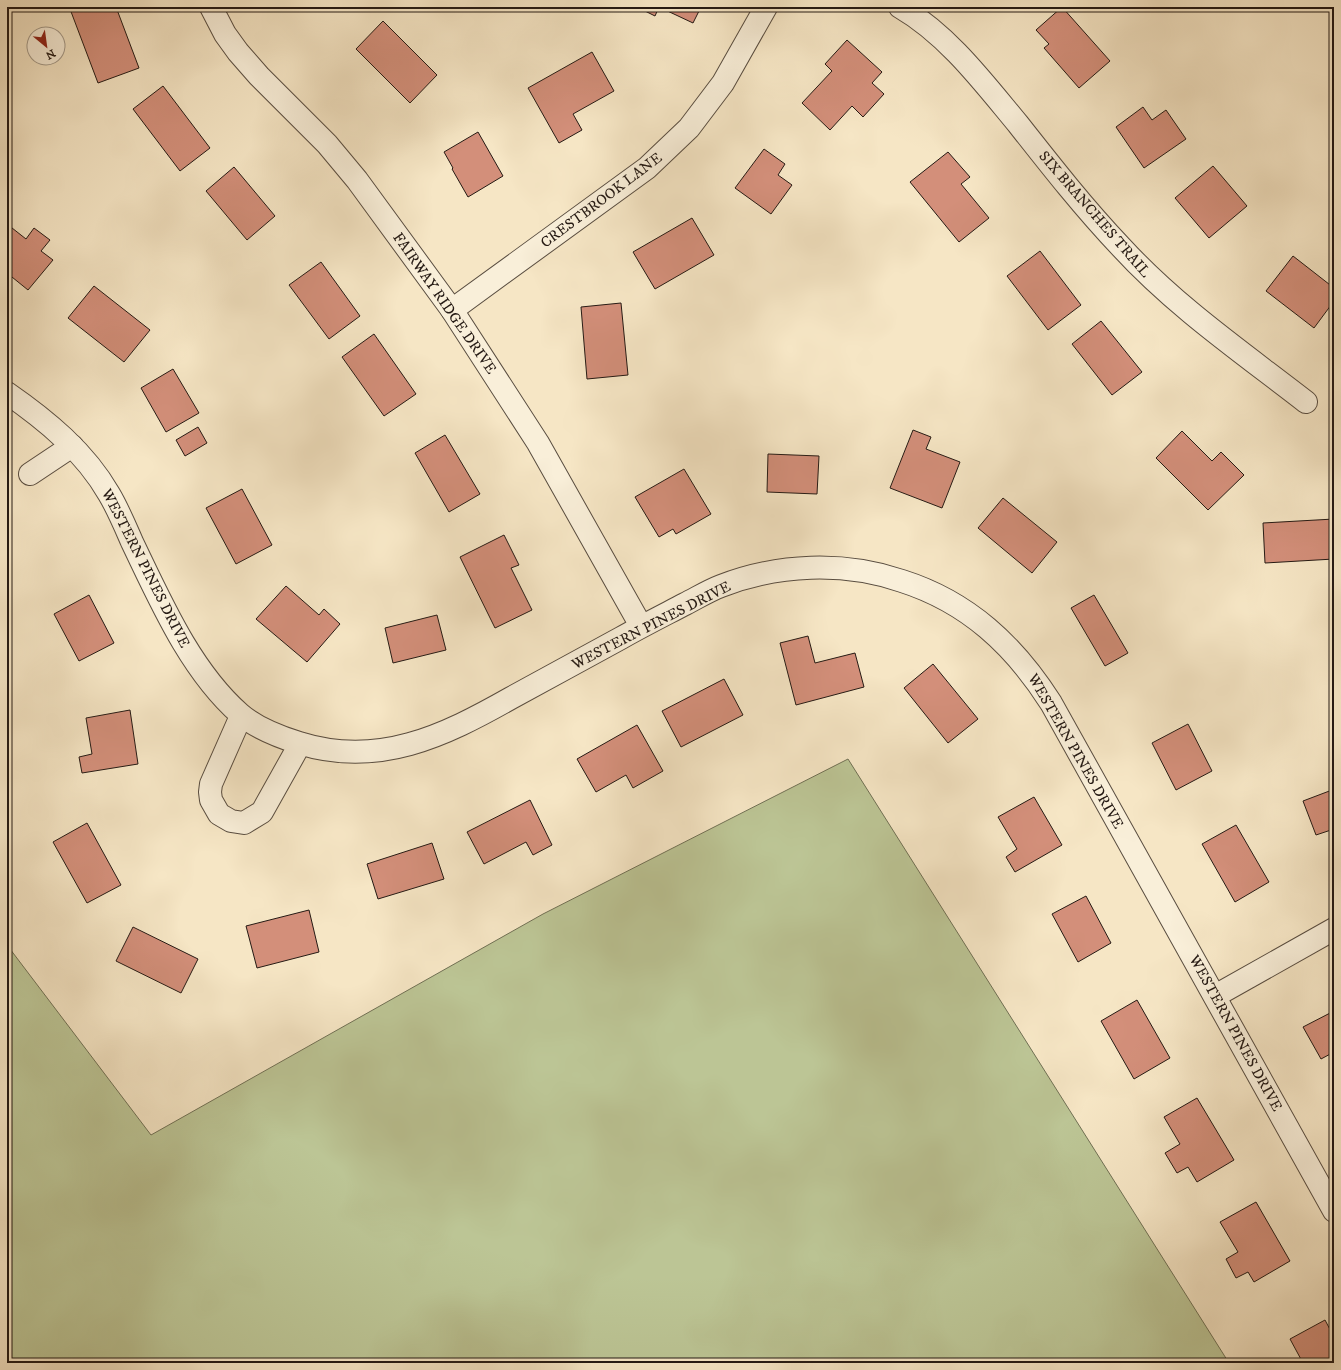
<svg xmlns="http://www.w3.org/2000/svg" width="1341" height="1370" font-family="'IM FELL DW Pica',serif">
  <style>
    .green { fill: #bcc595; stroke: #707054 }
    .building { fill: #d38f7a; stroke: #251a14 }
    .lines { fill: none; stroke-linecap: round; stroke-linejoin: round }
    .minor-casing { stroke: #594d40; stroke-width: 24 }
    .minor { stroke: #f9efd9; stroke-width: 22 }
    .labels { text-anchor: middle; stroke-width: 3; stroke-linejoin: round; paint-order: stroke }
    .street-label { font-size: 15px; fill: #251a14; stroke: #f9efd9 }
  </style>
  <rect width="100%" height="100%" fill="#f6e6c5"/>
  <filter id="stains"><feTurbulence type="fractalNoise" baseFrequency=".005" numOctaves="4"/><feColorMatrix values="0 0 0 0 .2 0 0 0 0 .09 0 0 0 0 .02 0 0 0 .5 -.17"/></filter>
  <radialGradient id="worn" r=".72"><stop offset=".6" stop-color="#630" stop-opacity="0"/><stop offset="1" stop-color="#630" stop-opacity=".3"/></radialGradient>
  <polygon class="green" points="848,759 1229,1363 7,1363 7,945 151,1135 543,914"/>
  <g class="building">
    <polygon points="76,7 116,7 139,68 98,83 70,9"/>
    <polygon points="637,7 701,7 693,23 659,7 655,16"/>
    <polygon points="1062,7 1110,61 1079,88 1044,48 1049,44 1036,30"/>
    <polygon points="383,21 437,75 410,103 356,49"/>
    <polygon points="847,40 882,72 872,83 884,94 863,117 852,106 830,130 802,103 832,71 825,64"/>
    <polygon points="592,52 614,91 573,114 582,130 559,143 528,88"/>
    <polygon points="163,86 210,148 180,171 133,109"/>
    <polygon points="1143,107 1152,120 1166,110 1186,139 1144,168 1116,127"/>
    <polygon points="478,132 503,176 468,197 452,169 453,168 444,152"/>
    <polygon points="764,149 785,164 778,175 792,185 771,214 735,188"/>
    <polygon points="948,152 970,177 961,184 989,218 959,242 910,182"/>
    <polygon points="1213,166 1247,206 1209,238 1175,198"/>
    <polygon points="234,167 275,216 247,240 206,191"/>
    <polygon points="692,218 714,255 655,289 633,252"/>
    <polygon points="7,224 26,239 34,228 50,240 41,251 53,260 28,290 7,273"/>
    <polygon points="1040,251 1081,305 1048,330 1007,276"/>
    <polygon points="1293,256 1334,288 1334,301 1314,328 1266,291"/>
    <polygon points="321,262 360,316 329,339 289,285"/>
    <polygon points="94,286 150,330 124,362 68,318"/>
    <polygon points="621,303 628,375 587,379 581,307"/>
    <polygon points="1101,321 1142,372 1112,395 1072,344"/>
    <polygon points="374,334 416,394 384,416 342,357"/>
    <polygon points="173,369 199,413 166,432 141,388"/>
    <polygon points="198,427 207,443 185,456 176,440"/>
    <polygon points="913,430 931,437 926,449 960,462 942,508 890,488"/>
    <polygon points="1182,431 1212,461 1221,452 1244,475 1208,510 1156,458"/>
    <polygon points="445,435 480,494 449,512 415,453"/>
    <polygon points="768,454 819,456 817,494 767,492"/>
    <polygon points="684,469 711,514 676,534 673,529 659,537 635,497"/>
    <polygon points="242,489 272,545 236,564 206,508"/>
    <polygon points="1003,498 1057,542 1032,573 978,528"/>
    <polygon points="1334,519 1334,559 1265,563 1263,523"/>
    <polygon points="504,535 519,565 511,568 532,610 495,628 460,557"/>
    <polygon points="286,586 319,615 324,609 340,624 307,662 256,619"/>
    <polygon points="89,595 114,643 79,661 54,614"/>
    <polygon points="1094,595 1128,653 1105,666 1071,608"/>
    <polygon points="437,615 446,650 393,663 385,628"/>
    <polygon points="808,636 815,663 855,653 864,687 796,705 780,643"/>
    <polygon points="933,664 978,719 948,743 904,688"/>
    <polygon points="724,679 743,715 681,747 662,711"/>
    <polygon points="130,710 138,764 82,773 79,757 92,754 86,718"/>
    <polygon points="1188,724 1212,771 1176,790 1152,743"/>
    <polygon points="637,725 663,771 633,788 626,775 596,792 577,759"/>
    <polygon points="1332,790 1334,790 1334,829 1316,835 1303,801"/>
    <polygon points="1034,797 1062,845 1015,872 1006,857 1017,849 998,817"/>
    <polygon points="530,800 552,845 533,855 526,842 484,864 467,832"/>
    <polygon points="87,823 121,885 87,903 53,842"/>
    <polygon points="1236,825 1269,882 1235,902 1202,844"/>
    <polygon points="432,843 444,879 378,899 367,864"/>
    <polygon points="1086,896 1111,943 1078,962 1052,914"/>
    <polygon points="309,910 319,952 257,968 246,926"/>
    <polygon points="133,927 198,959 181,993 116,961"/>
    <polygon points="1137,1000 1170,1058 1134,1079 1101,1021"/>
    <polygon points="1334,1011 1334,1052 1321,1059 1303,1027"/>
    <polygon points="1197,1098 1234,1160 1197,1182 1188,1167 1177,1173 1165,1153 1180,1144 1164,1117"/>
    <polygon points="1256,1202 1290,1261 1254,1282 1248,1272 1236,1278 1226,1259 1238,1252 1220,1222"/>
    <polygon points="1325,1320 1334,1337 1334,1363 1303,1363 1290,1339"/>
  </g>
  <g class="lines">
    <g class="minor-casing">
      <g id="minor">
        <polyline points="211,7 225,34 238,52 259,76 327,144 357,180 452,310 538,443 641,626"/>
        <path d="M 900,7 C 948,35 983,82 1018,124 C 1051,166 1084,208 1121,247 C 1176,307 1243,353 1306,402"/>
        <polyline points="452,310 647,168 689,128 723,83 766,7"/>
        <path d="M 7,393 C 46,420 85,452 109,494 C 118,509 125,526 132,542 C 160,600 190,670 240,714 C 255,727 280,737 299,743 C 378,768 444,736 511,698 C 548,678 584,658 621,638 C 642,626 664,615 685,604 C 697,598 708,591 721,586 C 778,564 843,561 902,581 C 968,602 1014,645 1051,703 L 1334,1211"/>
        <polyline points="30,474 72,446"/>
        <polyline points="241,716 211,784 210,792 211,800 219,814 231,821 244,823 262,812 300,744"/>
        <polyline points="1215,996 1334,929"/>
      </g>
    </g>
    <use href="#minor" class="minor"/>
  </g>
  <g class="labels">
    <g class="street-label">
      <text transform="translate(601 200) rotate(-37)" y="5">CRESTBROOK LANE</text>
      <text transform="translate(1095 214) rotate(49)" y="5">SIX BRANCHES TRAIL</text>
      <text transform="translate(445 303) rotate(55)" y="5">FAIRWAY RIDGE DRIVE</text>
      <text transform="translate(146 568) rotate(63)" y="5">WESTERN PINES DRIVE</text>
      <text transform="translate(651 625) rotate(-27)" y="5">WESTERN PINES DRIVE</text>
      <text transform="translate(1076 751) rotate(60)" y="5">WESTERN PINES DRIVE</text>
      <text transform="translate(1236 1033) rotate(61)" y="5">WESTERN PINES DRIVE</text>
    </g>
  </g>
  <rect width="1341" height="1370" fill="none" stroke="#f6e6c5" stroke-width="24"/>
  <rect x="8" y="8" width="1325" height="1354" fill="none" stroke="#251a14" stroke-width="2"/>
  <rect x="12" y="12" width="1317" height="1346" fill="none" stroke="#251a14"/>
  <g transform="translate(46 46) rotate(151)"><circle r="19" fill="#f9efd9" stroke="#a49a8a"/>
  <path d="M0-3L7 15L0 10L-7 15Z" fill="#8f2418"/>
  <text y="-6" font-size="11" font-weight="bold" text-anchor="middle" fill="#251a14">N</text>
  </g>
  <rect width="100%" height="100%" filter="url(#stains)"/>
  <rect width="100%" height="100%" fill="url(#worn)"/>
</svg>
